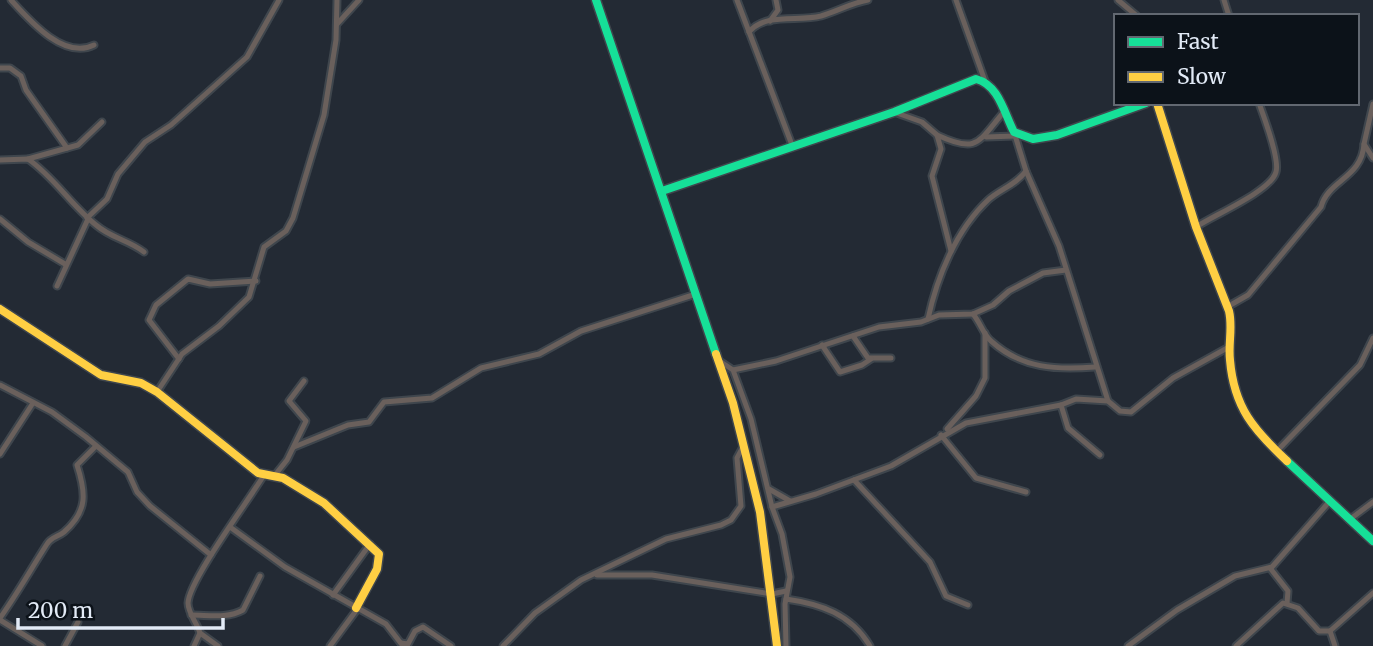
<svg xmlns="http://www.w3.org/2000/svg" width="1373" height="646" font-family="Merriweather,serif">
  <style>
    .lines { fill: none; stroke-linecap: round; stroke-linejoin: round }
    .street-casing { stroke: #3f464d; stroke-width: 9 }
    .fast-casing { stroke: #3f464d; stroke-width: 11 }
    .slow-casing { stroke: #3f464d; stroke-width: 11 }
    .street { stroke: #6a605c; stroke-width: 5 }
    .fast { stroke: #16e098; stroke-width: 8 }
    .slow { stroke: #ffcf43; stroke-width: 8 }
  </style>
  <rect width="100%" height="100%" fill="#232a34"/>
  <g class="lines">
    <g class="street-casing">
      <g id="street">
        <path d="M 11,0 C 30,21 64,60 94,45"/>
        <polyline points="737,0 792,145"/>
        <polyline points="956,0 985,81"/>
        <polyline points="1118,0 1137,16"/>
        <polyline points="1224,0 1229,16"/>
        <polyline points="770,21 778,10 776,0"/>
        <polyline points="337,24 359,0"/>
        <path d="M 749,32 C 766,12 798,22 821,16 C 838,11 851,3 868,0"/>
        <polyline points="0,68 10,68 21,76 26,90 67,148"/>
        <polyline points="1373,104 1364,144 1373,158"/>
        <polyline points="894,112 922,122 937,135 941,149 932,176 951,251"/>
        <polyline points="1014,132 1026,171 1059,246 1108,401"/>
        <path d="M 937,135 C 978,154 978,142 1003,113"/>
        <polyline points="986,137 1015,136"/>
        <polyline points="28,159 78,145 102,122"/>
        <path d="M 0,160 L 28,159 C 54,177 71,205 96,225 C 111,238 128,240 144,252"/>
        <polyline points="87,218 107,199 118,174 145,142 171,125 247,57 279,0"/>
        <polyline points="0,219 28,242 65,264"/>
        <path d="M 1196,227 C 1214,215 1271,191 1276,172 C 1280,159 1264,117 1259,103"/>
        <polyline points="57,286 88,219"/>
        <path d="M 1227,307 L 1248,295 L 1321,207 C 1328,180 1362,178 1364,144"/>
        <path d="M 973,314 C 980,322 983,334 991,341 C 1022,369 1057,370 1095,367"/>
        <path d="M 928,319 C 937,277 956,230 988,200 C 1000,189 1016,185 1026,171"/>
        <polyline points="853,336 868,358 891,358"/>
        <polyline points="822,345 840,372 862,365 871,359"/>
        <polyline points="179,359 149,320 156,305 188,279 210,284 256,281"/>
        <polyline points="721,362 733,370 751,419 772,507 782,534 790,577 785,604 786,646"/>
        <polyline points="733,370 776,361 879,327 921,322 939,315 973,314 993,305 1009,291 1043,273 1066,270"/>
        <polyline points="0,385 52,412 86,437 128,472 137,492 150,506 211,555"/>
        <polyline points="157,392 182,354 219,326 249,297 264,247 286,231 293,218 324,115 336,40 337,0"/>
        <polyline points="1061,405 1068,428 1100,455"/>
        <polyline points="947,429 976,396 985,378 985,333"/>
        <polyline points="941,435 976,478 1026,492"/>
        <polyline points="294,447 348,425 369,422 384,402 432,398 481,368 539,354 581,331 696,294"/>
        <polyline points="1276,452 1360,365 1373,338"/>
        <polyline points="0,454 33,403"/>
        <polyline points="275,475 287,460 306,421 289,401 304,381"/>
        <polyline points="854,480 930,562 946,596 968,605"/>
        <polyline points="769,489 790,501"/>
        <polyline points="772,507 816,494 891,466 966,423 1061,405 1076,399 1108,401 1120,411 1131,412 1173,378 1229,347"/>
        <polyline points="1349,520 1373,502"/>
        <polyline points="230,527 285,567 386,624 403,646"/>
        <polyline points="1270,568 1288,591 1287,603"/>
        <polyline points="597,575 652,575 772,594 786,591"/>
        <polyline points="333,595 370,544"/>
        <path d="M 786,599 C 821,604 851,614 870,646"/>
        <path d="M 191,615 C 209,615 227,619 243,610 L 260,576"/>
        <path d="M 0,618 C 17,594 31,569 47,544 C 51,537 58,537 64,532 C 88,511 86,493 77,465 L 96,446"/>
        <polyline points="0,620 42,646"/>
        <polyline points="200,633 218,646"/>
        <polyline points="401,643 408,644 415,631 423,627 451,646"/>
        <polyline points="65,646 78,622"/>
        <path d="M 194,646 L 200,633 C 197,623 188,613 188,603 C 189,580 249,500 264,475"/>
        <polyline points="330,646 358,608"/>
        <polyline points="503,646 535,613 581,580 666,539 721,525 731,520 741,506 737,458 744,445"/>
        <polyline points="1128,646 1177,610 1235,576 1272,567 1329,502"/>
        <polyline points="1236,646 1283,603 1298,608 1319,631 1330,631"/>
        <polyline points="1335,646 1330,631 1373,593"/>
      </g>
    </g>
    <g class="fast-casing">
      <g id="fast">
        <polyline points="596,0 716,354"/>
        <path d="M 662,191 L 894,112 L 976,79 C 999,85 1004,113 1014,132 L 1033,139 L 1057,135 L 1146,103"/>
        <polyline points="1287,461 1373,541"/>
      </g>
    </g>
    <g class="slow-casing">
      <g id="slow">
        <path d="M 1157,103 L 1196,227 L 1229,311 C 1233,328 1228,343 1230,360 C 1234,408 1254,430 1287,461"/>
        <polyline points="0,309 101,375 141,383 157,392 258,473 283,478 324,503 379,554 377,569 356,608"/>
        <polyline points="716,354 733,403 760,512 777,646"/>
      </g>
    </g>
    <use href="#street" class="street"/>
    <use href="#fast" class="fast"/>
    <use href="#slow" class="slow"/>
  </g>
  <rect x="1114" y="14" width="245" height="91" fill="#0c1219" stroke="#626871" stroke-width="2"/>
  <rect x="1128" y="37" width="35" height="10" fill="#16e098" stroke="#626871" stroke-width="2"/>
  <text x="1177" y="49" font-size="21" fill="#e2eaf6">Fast</text>
  <rect x="1128" y="72" width="35" height="10" fill="#ffcf43" stroke="#626871" stroke-width="2"/>
  <text x="1177" y="84" font-size="21" fill="#e2eaf6">Slow</text>
  <path d="M18 618v10h205v-10" fill="none" stroke="#e2eaf6" stroke-width="3.5"/>
  <text x="28" y="618" font-size="21" fill="#e2eaf6" stroke="#0c1219" stroke-width="5" paint-order="stroke">200 m</text>
</svg>
